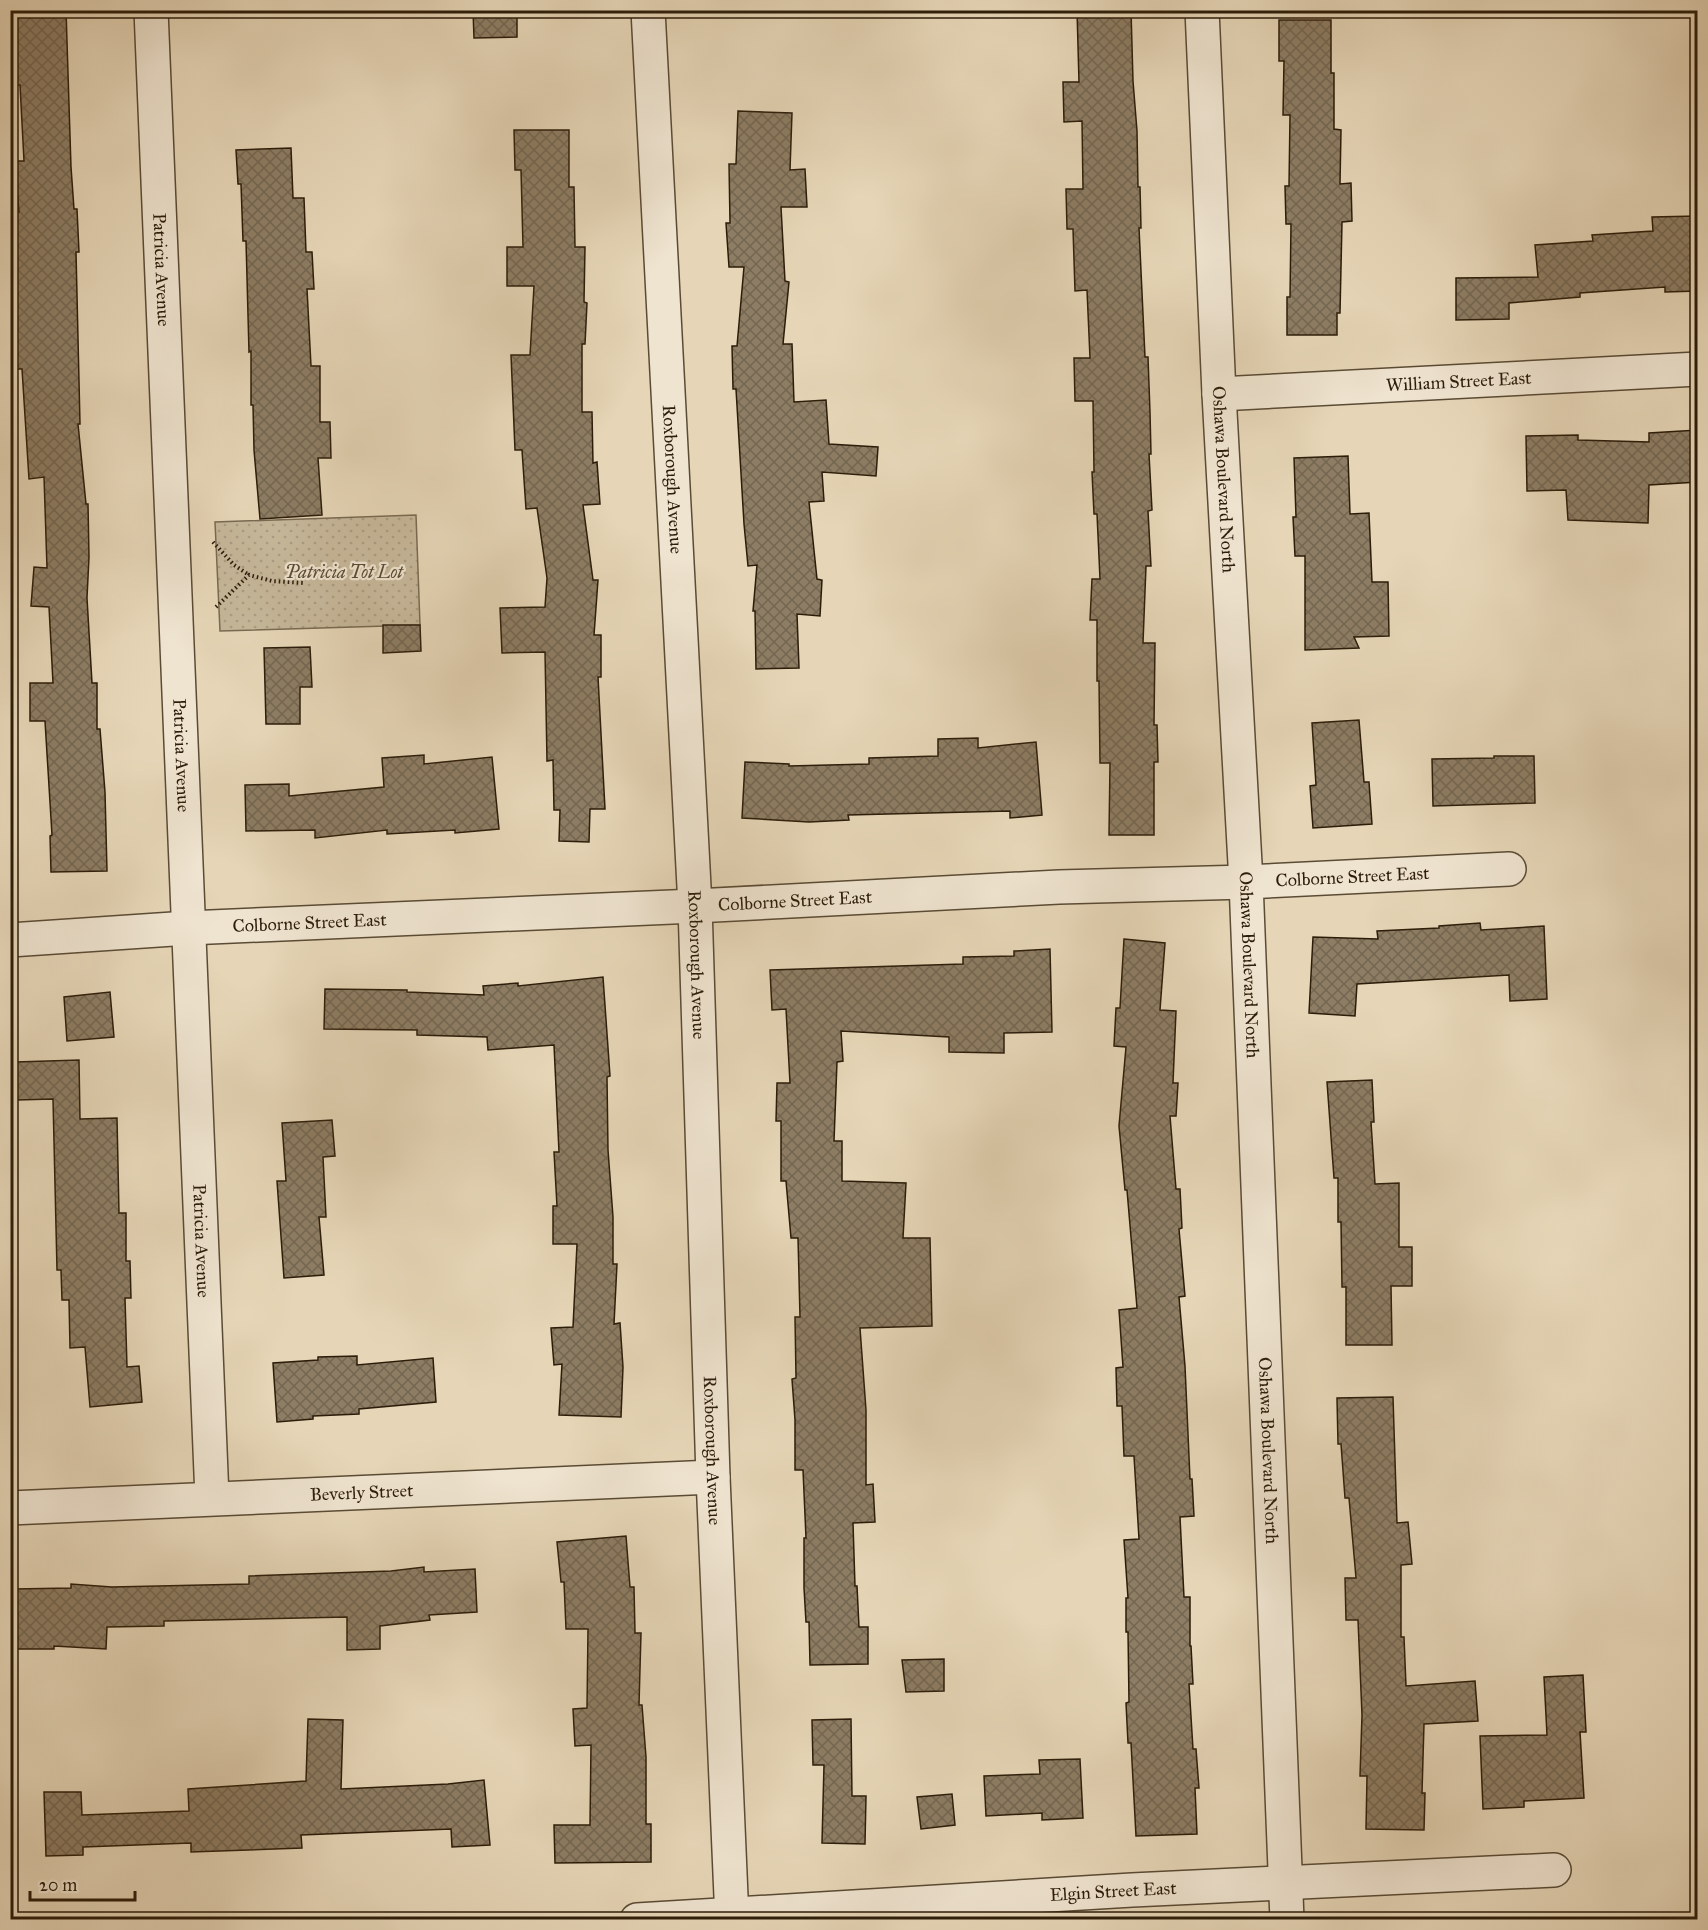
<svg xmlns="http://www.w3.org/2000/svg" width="1708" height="1930" font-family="'IM FELL Great Primer',serif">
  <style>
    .park { fill: url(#park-dots); stroke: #796a52; stroke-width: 1.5 }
    .building { fill: url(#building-cross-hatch); stroke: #2c1d0a; stroke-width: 1.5 }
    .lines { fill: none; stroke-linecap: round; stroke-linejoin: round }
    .minor-casing { stroke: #5a4b35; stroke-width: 36 }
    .path { stroke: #2c1d0a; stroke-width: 4; stroke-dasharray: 1.5 3; stroke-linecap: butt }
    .minor { stroke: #efe4d0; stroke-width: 33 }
    .labels { text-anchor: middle; stroke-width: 4.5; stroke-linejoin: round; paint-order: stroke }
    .street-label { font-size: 18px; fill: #2c1d0a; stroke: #efe4d0 }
    .park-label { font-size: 18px; font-style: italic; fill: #5a4b35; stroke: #efe4d0 }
  </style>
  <defs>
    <pattern id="park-dots" width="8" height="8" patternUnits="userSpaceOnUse" patternTransform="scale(1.5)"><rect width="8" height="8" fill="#c6b79a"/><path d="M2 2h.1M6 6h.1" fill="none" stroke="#aa9d83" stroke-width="1.8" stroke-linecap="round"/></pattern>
    <pattern id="building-cross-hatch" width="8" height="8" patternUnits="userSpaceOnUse" patternTransform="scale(1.5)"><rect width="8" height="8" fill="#8d7d64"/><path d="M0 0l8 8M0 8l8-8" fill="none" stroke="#736651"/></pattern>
  </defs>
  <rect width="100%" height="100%" fill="#e6d6b7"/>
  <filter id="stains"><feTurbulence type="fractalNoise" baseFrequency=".00333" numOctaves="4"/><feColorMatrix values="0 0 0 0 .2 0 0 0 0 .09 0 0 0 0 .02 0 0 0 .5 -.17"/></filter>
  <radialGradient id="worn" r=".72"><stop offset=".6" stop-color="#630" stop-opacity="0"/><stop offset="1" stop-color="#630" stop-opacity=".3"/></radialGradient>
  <polygon class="park" points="416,515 420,625 220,631 215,522"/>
  <g class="building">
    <polygon points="12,10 66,10 71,167 74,209 77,209 79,252 76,252 80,424 78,424 86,504 88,504 89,557 87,598 92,683 97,683 97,729 100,729 105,792 107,871 51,872 50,836 52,835 45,721 30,721 30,683 53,683 49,607 31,606 34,567 47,568 44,477 29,479 22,369 16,369 16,330 13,213 19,212 15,161 24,161 20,85 10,85 10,42 14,42"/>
    <polygon points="473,10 517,10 517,37 474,38"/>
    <polygon points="1077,10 1131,10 1133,81 1137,131 1138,187 1140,187 1141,228 1139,228 1145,357 1148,357 1150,412 1151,454 1149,454 1152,510 1148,511 1151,566 1146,566 1143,643 1155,643 1154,725 1157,725 1158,762 1154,762 1154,835 1109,835 1110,763 1100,763 1099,681 1097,681 1097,620 1090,620 1092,579 1100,579 1097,514 1094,514 1092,472 1094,472 1093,401 1075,401 1074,358 1090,358 1087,290 1075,291 1073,229 1067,229 1066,189 1083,189 1082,121 1064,122 1063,82 1079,82"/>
    <polygon points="1279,20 1331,20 1331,73 1334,73 1334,129 1341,130 1340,184 1351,183 1352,221 1342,222 1340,313 1337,313 1337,335 1287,335 1287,297 1290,297 1291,224 1286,224 1285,186 1289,186 1290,115 1283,115 1284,61 1279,61"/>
    <polygon points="738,111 792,113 790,170 805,169 807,207 781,207 785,281 789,282 783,344 792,344 794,402 826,400 829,444 878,447 876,476 822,472 824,501 809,502 817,579 822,580 820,616 797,614 799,668 756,669 755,611 753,611 757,565 748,566 744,524 736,389 733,389 732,346 737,346 744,267 729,267 726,223 730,223 729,164 736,164"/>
    <polygon points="514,130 569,130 569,187 574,187 575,247 585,247 584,302 587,303 585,344 582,344 582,412 592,412 593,463 597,462 600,504 583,505 593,580 598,580 594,635 601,635 601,677 598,677 605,809 590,809 589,842 559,841 560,810 554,810 553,760 547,761 545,652 502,653 500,608 545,607 547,578 537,508 526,509 522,450 515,450 511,355 530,355 534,286 507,286 507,247 523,247 521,170 515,170"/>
    <polygon points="291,148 293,198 304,198 306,252 312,252 314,289 307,289 311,366 320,366 320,422 330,422 331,458 318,458 322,515 260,519 254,450 253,405 251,405 251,351 249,352 246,241 243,241 241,184 238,184 236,150"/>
    <polygon points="1698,216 1698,291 1665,292 1665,287 1580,293 1580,297 1509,303 1509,319 1456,320 1456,278 1538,277 1535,245 1593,241 1592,235 1653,231 1652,217"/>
    <polygon points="1698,430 1698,482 1649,485 1648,523 1568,520 1566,490 1527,491 1526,436 1578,435 1578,440 1649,442 1649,433"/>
    <polygon points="1348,456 1350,514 1369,513 1372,582 1388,582 1389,636 1354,637 1359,648 1305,650 1305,556 1295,556 1293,517 1296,517 1294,458"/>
    <polygon points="383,625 420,625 421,651 383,653"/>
    <polygon points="310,647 312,687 300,687 300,724 266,724 264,648"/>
    <polygon points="1359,720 1364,782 1369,782 1372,824 1313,828 1310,786 1316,785 1312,723"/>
    <polygon points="978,738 978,748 1036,742 1042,815 1010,818 1010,811 848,815 849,820 809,822 742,818 745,762 789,764 789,766 869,764 869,758 938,756 938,739"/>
    <polygon points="424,755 424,764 492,757 499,829 455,833 455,830 387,834 387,830 315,838 315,830 246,831 245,785 289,784 289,796 384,787 382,758"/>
    <polygon points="1494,756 1534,756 1535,803 1433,806 1432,759 1494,758"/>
    <polygon points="1480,923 1481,930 1544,926 1547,999 1510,1001 1509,975 1357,984 1355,1016 1309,1013 1313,937 1378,939 1377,931 1439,928 1439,926"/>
    <polygon points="1124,939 1165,943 1160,1010 1176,1011 1173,1083 1178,1083 1176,1116 1170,1116 1176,1189 1180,1189 1182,1228 1179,1229 1185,1296 1179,1297 1185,1366 1190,1479 1192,1479 1194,1516 1180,1517 1184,1597 1190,1597 1190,1646 1191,1646 1193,1684 1189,1684 1193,1749 1196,1749 1199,1788 1195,1788 1197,1834 1136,1836 1131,1743 1128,1743 1126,1703 1129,1702 1128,1632 1126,1632 1126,1598 1128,1598 1124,1540 1139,1539 1134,1456 1124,1456 1122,1406 1117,1406 1116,1368 1123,1367 1119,1310 1137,1308 1127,1190 1125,1190 1119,1126 1126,1047 1114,1046 1116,1008 1120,1008"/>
    <polygon points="1050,949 1052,1032 1004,1033 1004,1053 949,1052 949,1037 841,1031 843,1061 837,1062 834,1141 842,1141 842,1181 906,1183 903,1238 930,1238 932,1326 860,1328 866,1410 866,1485 873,1484 875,1522 853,1523 855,1586 857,1586 859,1627 868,1627 868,1664 810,1665 809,1622 806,1622 804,1588 804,1538 806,1538 803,1470 795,1470 795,1420 792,1379 796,1378 795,1317 800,1317 798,1238 791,1238 786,1181 781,1181 781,1121 776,1121 777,1083 790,1083 786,1009 772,1010 770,970 963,964 963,957 1014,956 1014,951"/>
    <polygon points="603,977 610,1076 607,1077 608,1150 613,1217 613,1264 617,1264 614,1324 620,1323 623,1367 621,1417 559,1415 562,1364 554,1365 551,1328 573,1327 577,1244 553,1244 553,1206 557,1206 554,1152 559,1152 554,1045 488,1050 487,1037 417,1035 417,1030 324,1029 325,989 407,990 407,992 484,995 483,986 518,983 518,986"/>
    <polygon points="110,992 114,1037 67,1041 64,997"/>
    <polygon points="79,1060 80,1119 117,1118 119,1213 126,1213 126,1261 130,1261 131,1298 125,1298 127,1367 139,1366 142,1402 90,1407 85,1347 70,1348 69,1300 62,1300 61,1270 57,1270 53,1099 17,1100 16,1062"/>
    <polygon points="1372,1080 1374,1122 1371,1122 1375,1184 1399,1183 1399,1247 1412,1247 1412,1286 1391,1286 1392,1345 1346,1345 1346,1287 1342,1287 1341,1222 1338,1222 1338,1178 1334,1178 1327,1082"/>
    <polygon points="332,1120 335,1156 323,1157 326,1217 319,1217 324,1275 284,1278 277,1181 286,1181 282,1123"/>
    <polygon points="357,1356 357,1365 433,1358 436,1402 359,1409 359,1414 313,1416 313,1419 277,1422 273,1363 318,1360 318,1357"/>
    <polygon points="1393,1397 1397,1523 1408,1522 1412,1564 1401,1565 1401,1637 1404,1637 1406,1686 1475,1681 1478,1721 1424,1724 1422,1793 1425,1793 1424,1830 1366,1829 1367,1776 1360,1776 1362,1715 1358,1620 1346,1620 1345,1578 1356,1578 1349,1498 1345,1498 1341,1444 1338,1444 1337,1398"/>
    <polygon points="626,1536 630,1587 634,1587 635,1633 641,1633 639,1705 642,1705 646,1757 646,1824 651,1824 651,1862 555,1863 554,1825 590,1825 591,1745 575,1746 573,1709 587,1708 588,1629 566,1629 564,1582 561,1582 557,1542"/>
    <polygon points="424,1567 424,1572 475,1569 477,1612 429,1615 430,1620 380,1626 380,1649 347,1650 347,1617 164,1621 164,1626 107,1627 106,1649 54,1646 54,1649 14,1649 14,1589 71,1588 71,1584 112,1587 249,1584 249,1576 391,1571"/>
    <polygon points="944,1659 944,1691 906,1692 902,1660"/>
    <polygon points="1583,1675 1586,1732 1580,1732 1584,1798 1524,1801 1524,1807 1483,1809 1480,1736 1547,1735 1544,1677"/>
    <polygon points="308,1719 343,1720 341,1789 448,1784 484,1780 490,1845 452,1847 451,1829 301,1835 302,1848 191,1852 191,1843 83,1847 83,1855 46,1856 44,1792 81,1792 82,1815 189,1811 188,1789 306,1781"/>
    <polygon points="851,1719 852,1796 866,1796 865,1844 822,1843 824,1765 813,1765 812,1720"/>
    <polygon points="1080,1759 1083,1818 1042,1820 1042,1813 986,1816 984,1776 1040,1774 1039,1760"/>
    <polygon points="952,1794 955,1825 921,1829 917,1797"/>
  </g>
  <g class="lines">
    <g class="minor-casing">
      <g id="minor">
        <path id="s1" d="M 151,10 L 212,1498"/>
        <path id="s2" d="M 648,10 L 695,906 L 713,1477 L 732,1920"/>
        <path id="s3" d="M 1202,10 L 1219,394 L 1246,882 L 1287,1920"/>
        <path id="s4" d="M 1219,394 L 1698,369"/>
        <path id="s5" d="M 10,940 L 188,928 L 695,906 L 1059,887 L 1246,882 L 1509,869"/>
        <path id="s6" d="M 10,1508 L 713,1477"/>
        <path id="s7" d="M 637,1920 L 1132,1890 L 1554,1870"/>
      </g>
    </g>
    <g class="path">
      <polyline points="213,542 234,565 249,575"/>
      <polyline points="216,607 249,575 272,581 304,583"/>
    </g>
    <use href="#minor" class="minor"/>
  </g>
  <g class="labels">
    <g class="street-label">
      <text dy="6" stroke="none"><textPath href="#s1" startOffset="260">Patricia Avenue</textPath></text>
      <text dy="6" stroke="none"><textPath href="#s4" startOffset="240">William Street East</textPath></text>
      <text dy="6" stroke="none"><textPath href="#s2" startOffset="470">Roxborough Avenue</textPath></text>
      <text dy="6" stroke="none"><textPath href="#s3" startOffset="470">Oshawa Boulevard North</textPath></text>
      <text dy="6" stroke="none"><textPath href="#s1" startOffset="746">Patricia Avenue</textPath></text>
      <text dy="6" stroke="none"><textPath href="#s5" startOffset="1344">Colborne Street East</textPath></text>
      <text dy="6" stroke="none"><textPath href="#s5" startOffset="786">Colborne Street East</textPath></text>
      <text dy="6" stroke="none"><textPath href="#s5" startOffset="300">Colborne Street East</textPath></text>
      <text dy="6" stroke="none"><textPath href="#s2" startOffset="956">Roxborough Avenue</textPath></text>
      <text dy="6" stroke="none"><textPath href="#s3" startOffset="956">Oshawa Boulevard North</textPath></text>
      <text dy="6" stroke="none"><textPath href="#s1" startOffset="1232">Patricia Avenue</textPath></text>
      <text dy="6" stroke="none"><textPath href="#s2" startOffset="1442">Roxborough Avenue</textPath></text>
      <text dy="6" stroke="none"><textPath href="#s3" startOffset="1442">Oshawa Boulevard North</textPath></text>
      <text dy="6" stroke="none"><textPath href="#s6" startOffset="352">Beverly Street</textPath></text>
      <text dy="6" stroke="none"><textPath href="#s7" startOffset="477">Elgin Street East</textPath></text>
    </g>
    <g class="park-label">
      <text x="344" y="578">Patricia Tot Lot</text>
    </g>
  </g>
  <rect width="1708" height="1930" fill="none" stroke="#e6d6b7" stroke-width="36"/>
  <rect x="12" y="12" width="1684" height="1906" fill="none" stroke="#2c1d0a" stroke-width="3"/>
  <rect x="18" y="18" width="1672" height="1894" fill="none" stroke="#2c1d0a" stroke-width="1.5"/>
  <path d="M30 1891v9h105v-9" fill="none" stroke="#2c1d0a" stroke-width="3"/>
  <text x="39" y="1891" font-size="18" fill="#2c1d0a" stroke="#efe4d0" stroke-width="4.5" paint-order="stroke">20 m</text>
  <rect width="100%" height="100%" filter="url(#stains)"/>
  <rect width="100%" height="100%" fill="url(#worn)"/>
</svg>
